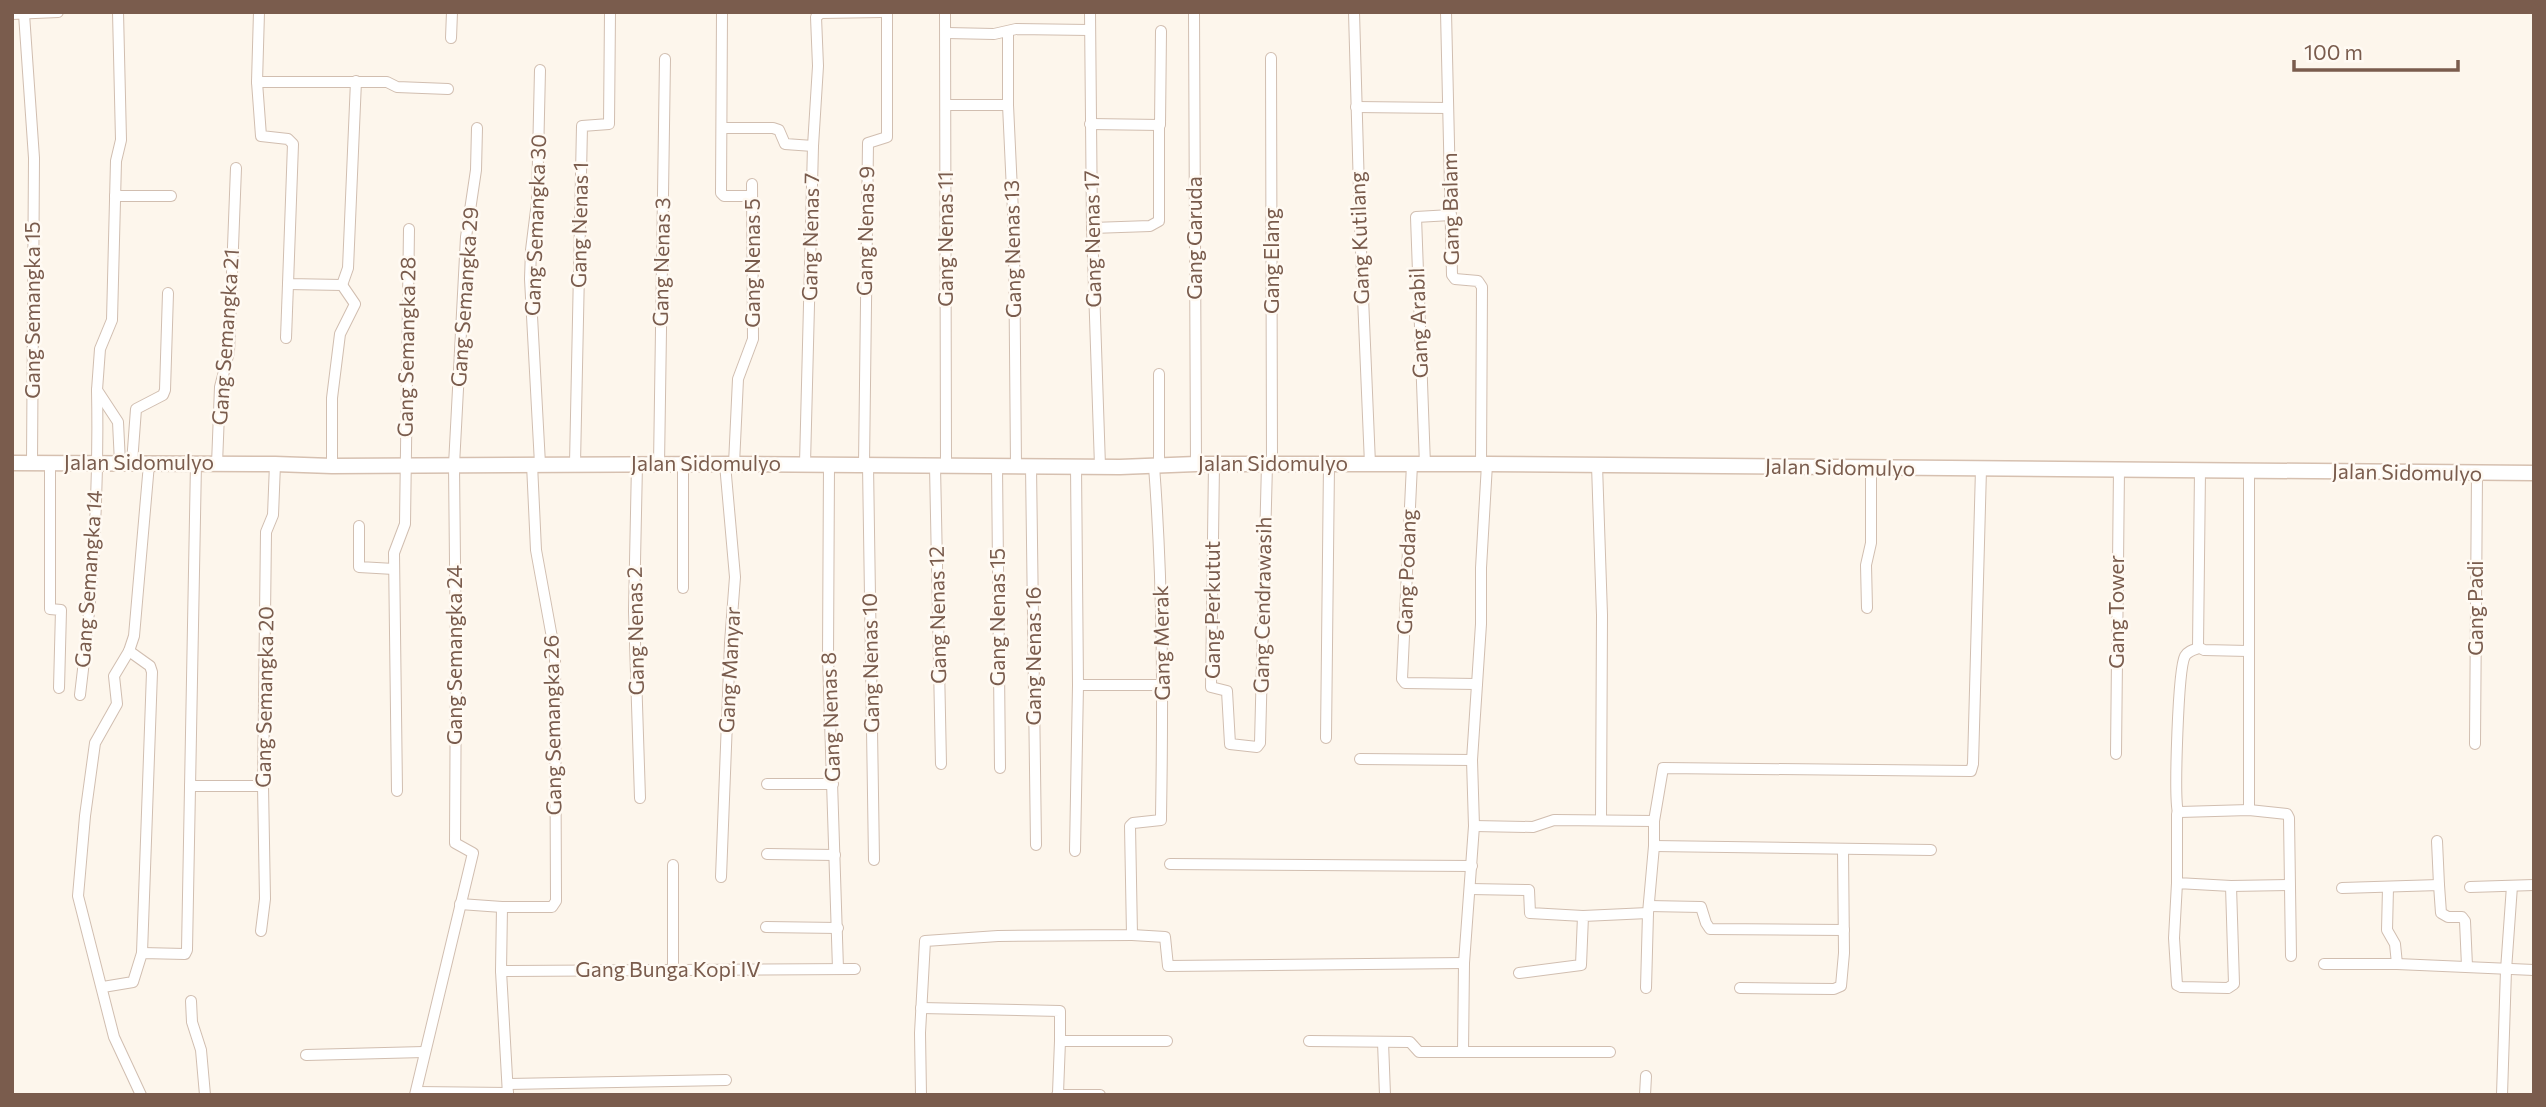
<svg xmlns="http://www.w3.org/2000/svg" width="2546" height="1107" font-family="Commissioner,sans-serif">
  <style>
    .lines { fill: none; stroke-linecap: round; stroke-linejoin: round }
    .street-casing { stroke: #d1beb0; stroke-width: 12 }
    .secondary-casing { stroke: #d6c0b0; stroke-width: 17 }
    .street { stroke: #fff; stroke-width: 10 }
    .secondary { stroke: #fff; stroke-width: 14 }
    .labels { text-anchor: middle; stroke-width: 5; stroke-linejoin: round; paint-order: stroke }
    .street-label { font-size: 21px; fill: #7a5c4d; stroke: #fffaf3 }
  </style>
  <rect width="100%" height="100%" fill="#fdf6ec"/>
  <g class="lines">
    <g class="street-casing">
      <g id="street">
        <polyline points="118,12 121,140 116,161 112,320 100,349 97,390 118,422 120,463"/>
        <polyline points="259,12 257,82 261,136 288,139 293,144 288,284 342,285 355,304 340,334 332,398 332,466"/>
        <polyline points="722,12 721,193 724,196 752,196"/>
        <polyline points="945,12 946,466"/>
        <polyline points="1090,12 1092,228 1100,466"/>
        <polyline points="1194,12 1196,464"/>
        <polyline points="1354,12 1360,226 1370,464"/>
        <polyline points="1446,12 1452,275 1455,279 1478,281 1482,287 1481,464"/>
        <polyline points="12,14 58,12"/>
        <polyline points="24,14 34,158 32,463"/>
        <polyline points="1008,32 1008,105 1014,234 1016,466"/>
        <polyline points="947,33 994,34 1016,29 1089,30"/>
        <polyline points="451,38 452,12"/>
        <polyline points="1271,58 1272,464"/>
        <polyline points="540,70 537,202 531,250 530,279 540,464"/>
        <polyline points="257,82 387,82 397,87 448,89"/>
        <polyline points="947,105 1008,105"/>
        <polyline points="1356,107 1448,108"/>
        <polyline points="1090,124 1160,125 1161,31"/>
        <polyline points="722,128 773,128 779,130 785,144 813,146"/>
        <polyline points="115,196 171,196"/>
        <polyline points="1092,228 1150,226 1159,221 1159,126"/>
        <polyline points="342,285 348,268 356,81"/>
        <polyline points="286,338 288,284"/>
        <polyline points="1159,374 1159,466"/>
        <polyline points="50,463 50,609 61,610 59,688"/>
        <polyline points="132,463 136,409 163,395 165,390 168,293"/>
        <polyline points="217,464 220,387 229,352 236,168"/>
        <polyline points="575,464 582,126 609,124 610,12"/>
        <polyline points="637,464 634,611 640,798"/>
        <polyline points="683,464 683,588"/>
        <polyline points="734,464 738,379 753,339 752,184"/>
        <polyline points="805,464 813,146 818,66 816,17 821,13 881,12"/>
        <polyline points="1214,464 1211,687 1227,691 1230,744 1257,747 1260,743 1267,464"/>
        <polyline points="1412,464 1402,679 1405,683 1477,684"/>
        <polyline points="659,465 665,59"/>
        <polyline points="829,465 828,657 838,969"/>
        <polyline points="864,465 868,143 887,137 887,12"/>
        <polyline points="868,465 874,860"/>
        <polyline points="1425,465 1416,217 1451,215"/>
        <polyline points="1597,465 1602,615 1601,820"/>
        <polyline points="935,466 941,764"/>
        <polyline points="997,466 1000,768"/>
        <polyline points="1031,466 1036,845"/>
        <polyline points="2200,471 2198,647 2204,650 2248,651"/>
        <polyline points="2249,471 2249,810"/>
        <polyline points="359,526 359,567 394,569"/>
        <polyline points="1867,608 1866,565 1871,543 1871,469"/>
        <polyline points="129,651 150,666 152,672 142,953"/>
        <polyline points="1078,685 1163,685"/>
        <path d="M 80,695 C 93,594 99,492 97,390"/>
        <polyline points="1326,738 1329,464"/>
        <polyline points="2475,744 2477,473"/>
        <polyline points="2116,754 2119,469"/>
        <polyline points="1360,759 1472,760"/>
        <polyline points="767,784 833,784"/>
        <polyline points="190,786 263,786"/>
        <polyline points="397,791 394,553 405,524 409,229"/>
        <path d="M 2178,813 C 2174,796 2178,669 2185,656 C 2188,651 2193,650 2199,648"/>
        <polyline points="1474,826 1533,827 1554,820 1654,821"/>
        <polyline points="2437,841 2439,885"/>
        <polyline points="1654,846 1931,850"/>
        <polyline points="1075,851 1078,685 1076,466"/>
        <polyline points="767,854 835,855"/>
        <polyline points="1170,864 1472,866"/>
        <polyline points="673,865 673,971"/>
        <polyline points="721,877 730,643 735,577 725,464"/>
        <polyline points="2177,883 2174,938 2177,985 2181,987 2228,988 2234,984 2231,886 2177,883 2177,814 2180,812 2249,810 2287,814 2289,818 2291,956"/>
        <polyline points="2231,886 2289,885"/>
        <polyline points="2470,887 2534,885"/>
        <polyline points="2342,888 2439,885 2441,913 2448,917 2462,917 2465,921 2467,966"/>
        <polyline points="2388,888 2387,930 2395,944 2397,964"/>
        <polyline points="1470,889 1529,890 1530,913 1583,916"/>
        <polyline points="460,904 502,907"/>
        <polyline points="1649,906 1701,907 1706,923 1710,929 1844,930"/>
        <polyline points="766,927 838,928"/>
        <polyline points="261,931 265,899 263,786 266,532 273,515 275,464"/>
        <polyline points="1132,935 1165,937 1168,966 1464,963"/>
        <polyline points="2324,964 2397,964 2534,970"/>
        <polyline points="501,971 855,969"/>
        <path d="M 1519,973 L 1581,965 L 1583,916 L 1648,913 L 1654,846 L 1654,821 L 1663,768 L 1971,771 L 1973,764 C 1975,666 1979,568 1981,469"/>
        <polyline points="103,987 133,982 142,953 185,954 187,950 196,463"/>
        <polyline points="1646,988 1648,913"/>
        <polyline points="1740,988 1834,989 1841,986 1844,953 1843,850"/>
        <polyline points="191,1001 192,1022 201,1050 205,1095"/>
        <polyline points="921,1008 1060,1011 1060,1041 1167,1041"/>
        <polyline points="1309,1041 1410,1042 1419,1052 1610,1052"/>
        <polyline points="1383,1042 1385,1095"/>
        <polyline points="1463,1052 1464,963 1474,826 1472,760 1481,624 1481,568 1487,464"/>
        <polyline points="306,1055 424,1052"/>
        <polyline points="508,1084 726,1080"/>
        <polyline points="417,1092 508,1093"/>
        <polyline points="1058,1093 1060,1041"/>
        <polyline points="141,1095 114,1037 78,896 85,816 95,743 117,704 114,676 129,651 134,636 149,464"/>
        <polyline points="415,1095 473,853 455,843 456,659 454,465 466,237 476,170 477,128"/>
        <polyline points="508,1095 501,971 502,907 552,907 556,901 555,654 536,550 532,464"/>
        <path d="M 921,1095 L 920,1033 L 925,941 L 998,936 L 1132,935 L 1130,826 L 1133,823 L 1161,820 L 1161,817 C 1163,698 1163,585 1154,466"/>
        <polyline points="1057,1095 1100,1095"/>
        <polyline points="1645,1095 1646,1076"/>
        <polyline points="2502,1095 2506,970 2512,886"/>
      </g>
    </g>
    <g class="secondary-casing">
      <polyline id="secondary" points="12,463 275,464 332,466 734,464 1120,467 1196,464 1487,464 2534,473"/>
    </g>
    <use href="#street" class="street"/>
    <use href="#secondary" class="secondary"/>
  </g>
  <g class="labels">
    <g class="street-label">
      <text transform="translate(1451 209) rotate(-91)" y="7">Gang Balam</text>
      <text transform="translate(536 225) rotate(-88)" y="7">Gang Semangka 30</text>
      <text transform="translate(580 225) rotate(-89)" y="7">Gang Nenas 1</text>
      <text transform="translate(866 231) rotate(-89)" y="7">Gang Nenas 9</text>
      <text transform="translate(811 237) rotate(-89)" y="7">Gang Nenas 7</text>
      <text transform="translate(1195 238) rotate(-90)" y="7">Gang Garuda</text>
      <text transform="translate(1360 238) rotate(-92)" y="7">Gang Kutilang</text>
      <text transform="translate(946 239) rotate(-90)" y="7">Gang Nenas 11</text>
      <text transform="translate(1093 239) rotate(-91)" y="7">Gang Nenas 17</text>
      <text transform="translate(1013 249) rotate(-91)" y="7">Gang Nenas 13</text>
      <text transform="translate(1272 261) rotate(-90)" y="7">Gang Elang</text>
      <text transform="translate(662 262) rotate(-89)" y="7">Gang Nenas 3</text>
      <text transform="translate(753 263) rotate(-90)" y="7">Gang Nenas 5</text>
      <text transform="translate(465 297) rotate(-86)" y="7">Gang Semangka 29</text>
      <text transform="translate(33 310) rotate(-90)" y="7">Gang Semangka 15</text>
      <text transform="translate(1419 323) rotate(-92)" y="7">Gang Arabil</text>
      <text transform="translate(226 337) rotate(-86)" y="7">Gang Semangka 21</text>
      <text transform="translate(407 347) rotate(-89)" y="7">Gang Semangka 28</text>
      <text x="139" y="470">Jalan Sidomulyo</text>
      <text x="706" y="471">Jalan Sidomulyo</text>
      <text x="1273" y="471">Jalan Sidomulyo</text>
      <text transform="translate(1840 468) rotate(1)" y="7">Jalan Sidomulyo</text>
      <text transform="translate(2407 473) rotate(1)" y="7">Jalan Sidomulyo</text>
      <text transform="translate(1407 572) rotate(-88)" y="7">Gang Podang</text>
      <text transform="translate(89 579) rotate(-86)" y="7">Gang Semangka 14</text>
      <text transform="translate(1263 605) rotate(-89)" y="7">Gang Cendrawasih</text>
      <text transform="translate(2476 608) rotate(-90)" y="7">Gang Padi</text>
      <text transform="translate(1213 610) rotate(-90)" y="7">Gang Perkutut</text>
      <text transform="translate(2117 612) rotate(-90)" y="7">Gang Tower</text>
      <text transform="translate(938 615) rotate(-91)" y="7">Gang Nenas 12</text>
      <text transform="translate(998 617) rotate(-90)" y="7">Gang Nenas 15</text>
      <text transform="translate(636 631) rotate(-91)" y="7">Gang Nenas 2</text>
      <text transform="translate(1162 643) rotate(-91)" y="7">Gang Merak</text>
      <text transform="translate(455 655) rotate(-90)" y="7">Gang Semangka 24</text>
      <text transform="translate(1034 656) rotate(-90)" y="7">Gang Nenas 16</text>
      <text transform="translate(871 663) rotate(-91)" y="7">Gang Nenas 10</text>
      <text transform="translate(730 670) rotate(-87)" y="7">Gang Manyar</text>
      <text transform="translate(265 697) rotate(-89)" y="7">Gang Semangka 20</text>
      <text transform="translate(831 717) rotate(-92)" y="7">Gang Nenas 8</text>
      <text transform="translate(553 725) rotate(-91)" y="7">Gang Semangka 26</text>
      <text x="668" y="977">Gang Bunga Kopi IV</text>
    </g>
  </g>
  <rect width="2546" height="1107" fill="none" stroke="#7a5c4d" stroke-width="28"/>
  <path d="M2294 60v10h164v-10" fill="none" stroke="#7a5c4d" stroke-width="3.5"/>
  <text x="2304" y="60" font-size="21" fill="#7a5c4d" stroke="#fffaf3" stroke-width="5" paint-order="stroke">100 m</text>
</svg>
